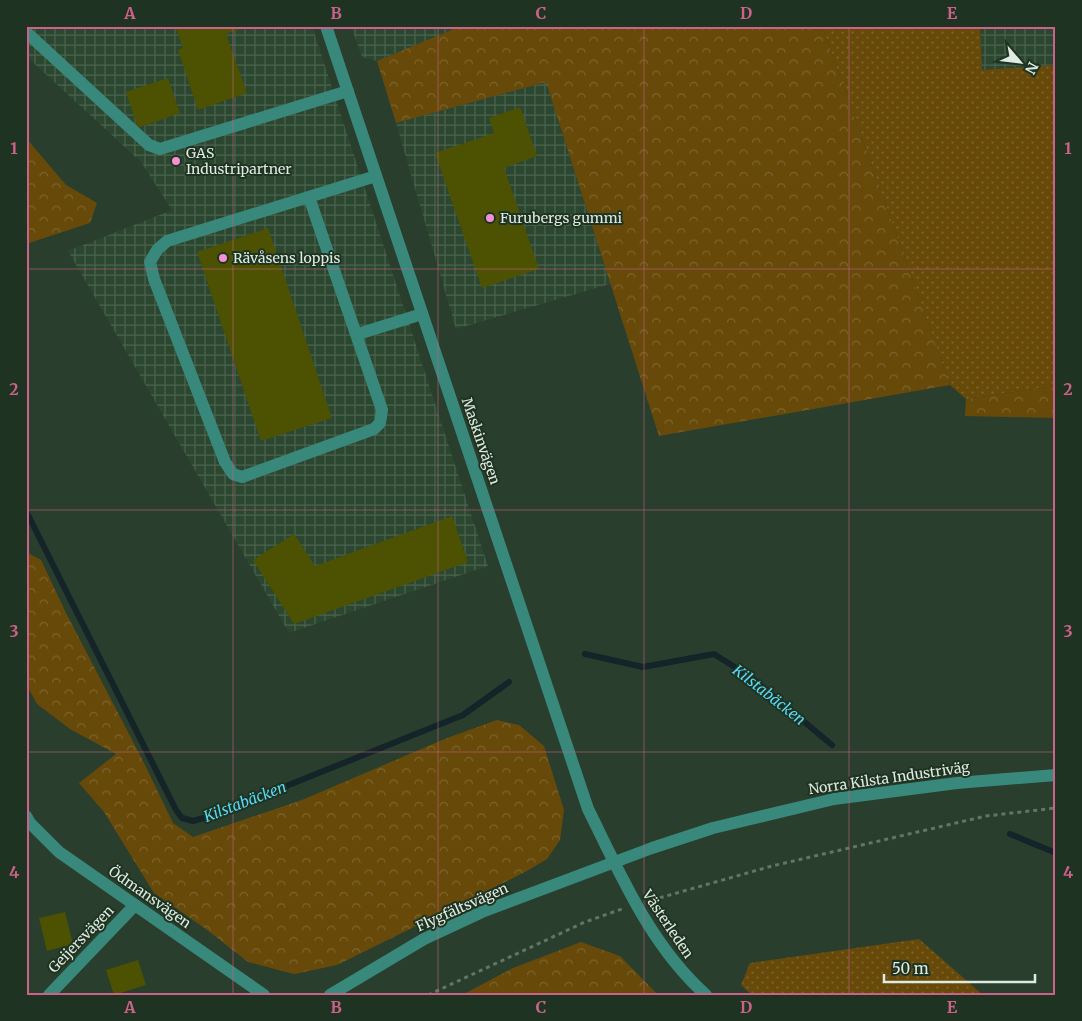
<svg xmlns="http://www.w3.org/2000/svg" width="1082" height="1021" font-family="Merriweather,serif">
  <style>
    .industrial { fill: url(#industrial-grid) }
    .grass { fill: url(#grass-dots) }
    .forest { fill: url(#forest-crowns) }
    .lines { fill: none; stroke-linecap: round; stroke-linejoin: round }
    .stream { stroke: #142428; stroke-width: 6 }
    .building { fill: #4c5201 }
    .path { stroke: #637565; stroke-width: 3; stroke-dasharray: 4 4; stroke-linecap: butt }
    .minor { stroke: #39887c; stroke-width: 12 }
    .grid { fill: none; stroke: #cc628a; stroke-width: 1; stroke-opacity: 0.55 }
    .poi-dot { fill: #f491d4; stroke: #1f3322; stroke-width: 2 }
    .labels { text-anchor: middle; stroke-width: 4; stroke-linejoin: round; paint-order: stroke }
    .poi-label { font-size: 14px; fill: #dfebe0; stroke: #1f3322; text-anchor: start }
    .street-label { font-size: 14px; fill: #dfebe0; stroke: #1f3322 }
    .water-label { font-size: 15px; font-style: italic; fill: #58d8f5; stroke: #1f3322 }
    .neatline { fill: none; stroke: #cc628a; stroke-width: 2 }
    .grid-label { font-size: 16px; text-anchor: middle; font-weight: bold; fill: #cc628a }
  </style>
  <defs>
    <pattern id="industrial-grid" width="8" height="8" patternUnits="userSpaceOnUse" patternTransform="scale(1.25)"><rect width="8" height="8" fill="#2c4730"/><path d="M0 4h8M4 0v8" fill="none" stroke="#4a624e"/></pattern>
    <pattern id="grass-dots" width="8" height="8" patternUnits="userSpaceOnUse" patternTransform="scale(1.25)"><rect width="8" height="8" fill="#674a0a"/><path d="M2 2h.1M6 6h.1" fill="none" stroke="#7c642d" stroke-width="1.8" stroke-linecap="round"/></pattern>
    <pattern id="forest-crowns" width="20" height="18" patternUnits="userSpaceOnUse" patternTransform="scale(1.25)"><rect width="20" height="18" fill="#674a0a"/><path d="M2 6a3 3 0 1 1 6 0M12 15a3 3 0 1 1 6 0" fill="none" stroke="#7c642d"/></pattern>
  </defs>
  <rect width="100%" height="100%" fill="#293e2c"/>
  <g class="industrial">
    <polygon points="26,26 312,26 488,566 289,633 68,251 172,210 141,162 26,56"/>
    <polygon points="351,26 461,26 377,61 362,57"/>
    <polygon points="980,26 1056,26 1056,65 982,70"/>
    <polygon points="546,82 610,284 456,329 396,123"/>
  </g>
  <g class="grass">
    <polygon points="822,26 980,26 982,70 1056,65 1056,386 966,399 950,385"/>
    <polygon points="919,939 983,995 752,995 741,985 750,963"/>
  </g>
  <g class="forest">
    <polygon points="461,26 822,26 950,385 659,436 546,82 396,123 377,61"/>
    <polygon points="26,138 66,185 97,203 90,223 26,244"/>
    <polygon points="1056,386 1056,418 965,416 966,399"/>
    <polygon points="26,552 41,560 67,615 142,759 173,823 193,837 302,800 447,738 497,720 519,725 544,746 564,810 560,840 547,859 525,872 337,965 294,974 248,962 206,929 154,893 104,812 79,783 116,754 70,729 37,704 26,684"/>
    <polygon points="581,942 620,956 658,995 462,995 513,968"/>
  </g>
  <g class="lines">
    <g class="stream">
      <polyline points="26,511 176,810 182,818 193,821 214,815 463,715 509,682"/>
      <polyline points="585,654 643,667 714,654 752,678 832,745"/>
      <polyline points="1010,834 1056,853"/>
    </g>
  </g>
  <g class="building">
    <polygon points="175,26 249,26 226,34 247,93 198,110 178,50 183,48"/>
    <polygon points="168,78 180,113 138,128 126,92"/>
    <polygon points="520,107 537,156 504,168 539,269 482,288 435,153 494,133 489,118"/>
    <polygon points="268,228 332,418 261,441 197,252"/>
    <polygon points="452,516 468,562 294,624 253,560 294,534 315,566"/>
    <polygon points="65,912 73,944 47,951 39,918"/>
    <polygon points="138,960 146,985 114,995 106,970"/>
  </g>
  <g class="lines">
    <g class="path">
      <polyline points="652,900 772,866 986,816 1056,808"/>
      <polyline points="428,995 585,922 622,909"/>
    </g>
    <g class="minor">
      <path d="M 326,26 L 588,809 C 621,875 650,945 706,995"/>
      <polyline points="26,32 149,145 160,149 348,91"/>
      <polyline points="309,197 382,410 380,423 374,429 242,477 233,474 225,462 154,279 150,262 157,250 167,241 376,176"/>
      <polyline points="358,334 422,314"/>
      <polyline points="26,816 30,823 59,852 264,995"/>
      <polyline points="49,995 135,905"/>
      <polyline points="330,995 424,939 482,912 652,848 713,828 834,799 957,783 1056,775"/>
    </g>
  </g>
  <path class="grid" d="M 233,26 L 233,995M 438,26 L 438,995M 644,26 L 644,995M 849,26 L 849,995M 26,269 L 1056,269M 26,510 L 1056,510M 26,752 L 1056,752"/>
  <g class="poi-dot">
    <circle cx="176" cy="161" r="5"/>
    <circle cx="490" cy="218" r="5"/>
    <circle cx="223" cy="258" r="5"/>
  </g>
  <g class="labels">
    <g class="poi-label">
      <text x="186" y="158">GAS<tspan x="186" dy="16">Industripartner</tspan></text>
      <text x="500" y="223">Furubergs gummi</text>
      <text x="233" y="263">Rävåsens loppis</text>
    </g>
    <g class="street-label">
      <text transform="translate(481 441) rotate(71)" y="5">Maskinvägen</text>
      <text transform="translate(889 778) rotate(-8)" y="5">Norra Kilsta Industriväg</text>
      <text transform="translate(150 897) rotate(35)" y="5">Ödmansvägen</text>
      <text transform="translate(462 907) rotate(-24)" y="5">Flygfältsvägen</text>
      <text transform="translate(668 924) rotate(56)" y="5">Västerleden</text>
      <text transform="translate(81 939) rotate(-46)" y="5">Geijersvägen</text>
    </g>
    <g class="water-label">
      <text transform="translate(769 695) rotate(38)" y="5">Kilstabäcken</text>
      <text transform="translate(245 802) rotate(-21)" y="5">Kilstabäcken</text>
    </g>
  </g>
  <rect width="1082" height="1021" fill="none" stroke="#1f3322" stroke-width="55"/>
  <g transform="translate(1020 62) rotate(118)" stroke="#1f3322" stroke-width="4" paint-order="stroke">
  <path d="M0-4L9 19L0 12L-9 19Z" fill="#dfebe0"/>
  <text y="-8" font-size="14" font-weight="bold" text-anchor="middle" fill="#dfebe0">N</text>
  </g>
  <path d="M884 974v8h151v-8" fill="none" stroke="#dfebe0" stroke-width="2.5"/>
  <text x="892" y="974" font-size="15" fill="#dfebe0" stroke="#1f3322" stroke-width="4" paint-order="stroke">50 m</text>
  <rect x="28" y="28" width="1026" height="966" class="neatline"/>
  <g class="grid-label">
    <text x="130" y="19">A</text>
    <text x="336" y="19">B</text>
    <text x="541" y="19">C</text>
    <text x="746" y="19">D</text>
    <text x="952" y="19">E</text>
    <text x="14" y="154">1</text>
    <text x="1068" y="154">1</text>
    <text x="14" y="395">2</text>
    <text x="1068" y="395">2</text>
    <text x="14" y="637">3</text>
    <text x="1068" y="637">3</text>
    <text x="14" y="878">4</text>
    <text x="1068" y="878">4</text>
    <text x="130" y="1013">A</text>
    <text x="336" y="1013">B</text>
    <text x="541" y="1013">C</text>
    <text x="746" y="1013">D</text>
    <text x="952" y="1013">E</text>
  </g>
</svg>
